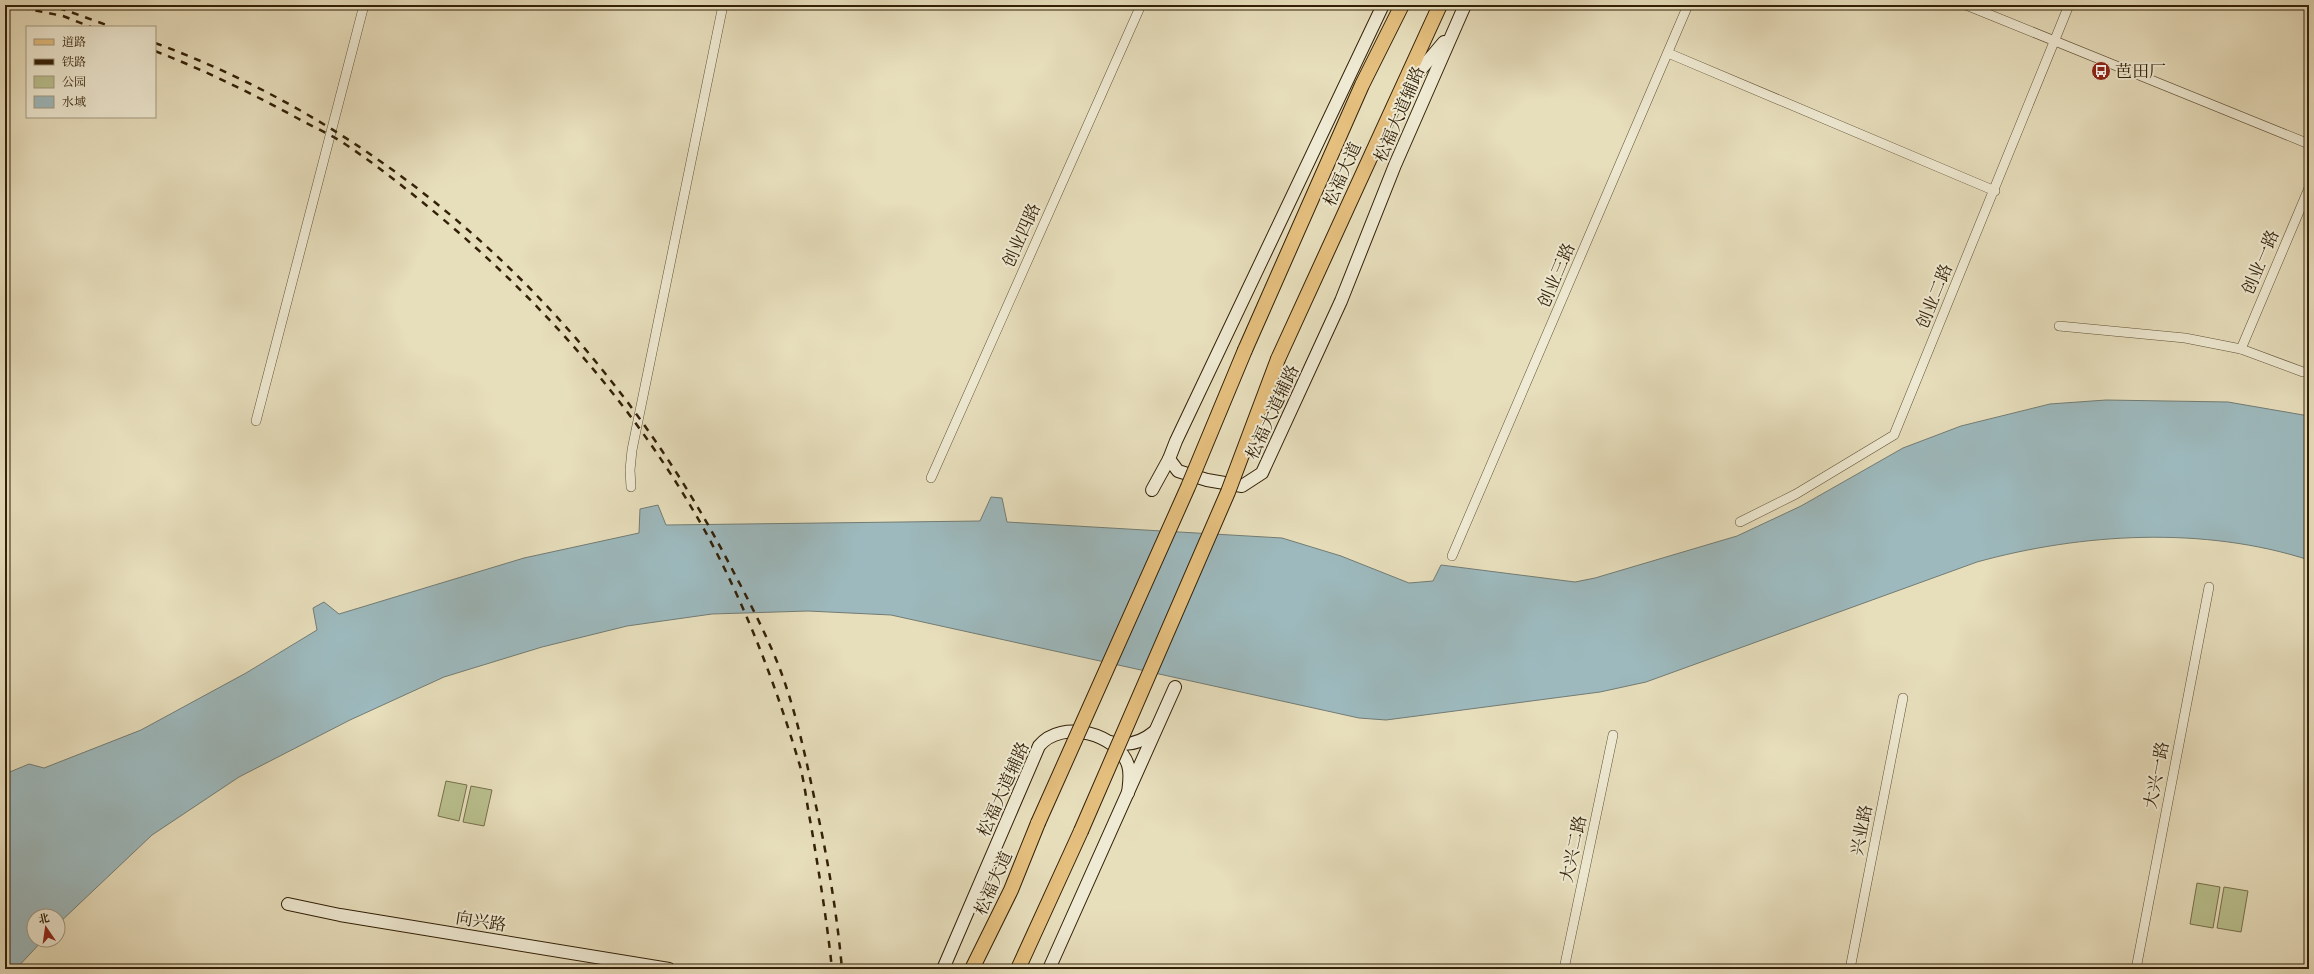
<svg xmlns="http://www.w3.org/2000/svg" width="2314" height="974" font-family="'Sorts Mill Goudy','Noto Serif SC',serif">
  <style>
    .green { fill: #b9c08e; stroke: #76704a }
    .water { fill: #9db9bd; stroke: #727c74 }
    .lines { fill: none; stroke-linecap: round; stroke-linejoin: round }
    .street-casing { stroke: #5f5034; stroke-width: 10 }
    .secondary-casing { stroke: #322007; stroke-width: 14 }
    .primary-casing { stroke: #322007; stroke-width: 16 }
    .street { stroke: #efead3; stroke-width: 9 }
    .secondary { stroke: #efead3; stroke-width: 12 }
    .primary { stroke: #e4bf7e; stroke-width: 14 }
    .rail { stroke: #322007; stroke-width: 2.5; stroke-dasharray: 7 7; stroke-linecap: butt }
    .primary-bridge-casing { stroke: #322007; stroke-width: 16; stroke-linecap: butt }
    .primary-bridge { stroke: #e4bf7e; stroke-width: 14 }
    .labels { text-anchor: middle; stroke-width: 4; stroke-linejoin: round; paint-order: stroke }
    .poi-label { font-size: 17px; fill: #322007; stroke: #efead3; text-anchor: start }
    .street-label { font-size: 17px; fill: #322007; stroke: #efead3 }
  </style>
  <rect width="100%" height="100%" fill="#e7debc"/>
  <filter id="stains"><feTurbulence type="fractalNoise" baseFrequency=".005" numOctaves="4"/><feColorMatrix values="0 0 0 0 .2 0 0 0 0 .09 0 0 0 0 .02 0 0 0 .5 -.17"/></filter>
  <radialGradient id="worn" r=".72"><stop offset=".6" stop-color="#630" stop-opacity="0"/><stop offset="1" stop-color="#630" stop-opacity=".3"/></radialGradient>
  <g class="green">
    <polygon points="446,781 467,785 459,821 438,816"/>
    <polygon points="471,786 492,790 484,826 463,822"/>
    <polygon points="2197,883 2220,887 2213,928 2190,924"/>
    <polygon points="2224,887 2248,891 2241,932 2217,928"/>
  </g>
  <path class="water" d="M 2106,400 L 2228,402 L 2309,416 L 2309,560 C 2204,526 2082,533 1977,562 L 1646,682 L 1600,692 L 1386,720 L 1359,718 L 891,615 L 808,611 L 712,614 L 627,626 L 542,647 L 444,677 L 350,720 L 239,777 L 152,835 L 58,924 L 58,916 L 34,916 L 34,940 L 43,940 L 16,969 L 5,969 L 5,774 L 29,764 L 44,768 L 141,730 L 246,673 L 317,630 L 313,608 L 324,602 L 339,614 L 524,558 L 639,533 L 640,509 L 658,505 L 666,525 L 980,521 L 991,497 L 1002,498 L 1007,522 L 1282,538 L 1341,556 L 1409,583 L 1433,581 L 1441,565 L 1575,582 L 1595,578 L 1737,536 L 1801,506 L 1903,448 L 1961,426 L 2050,404 Z"/>
  <g class="lines">
    <g class="street-casing">
      <g id="street">
        <polyline points="1966,5 2309,144"/>
        <polyline points="1668,53 1995,191"/>
        <polyline points="2059,326 2185,338 2241,349 2303,372"/>
        <polyline points="2241,349 2309,188"/>
        <polyline points="256,421 364,5"/>
        <polyline points="931,478 1141,5"/>
        <polyline points="631,487 630,470 632,450 723,5"/>
        <polyline points="1740,522 1796,494 1894,435 2069,5"/>
        <polyline points="1452,556 1688,5"/>
        <polyline points="1564,969 1613,735"/>
        <polyline points="1850,969 1903,698"/>
        <polyline points="2136,969 2209,587"/>
      </g>
    </g>
    <g class="secondary-casing">
      <g id="secondary">
        <polyline points="1383,5 1176,441 1169,459 1178,471 1207,480 1242,486 1262,473 1341,301 1395,165 1465,5"/>
        <polyline points="1405,88 1444,42"/>
        <polyline points="1152,490 1169,459"/>
        <path d="M 1110,742 C 1127,747 1142,742 1154,732"/>
        <polyline points="288,904 340,915 669,969"/>
        <path d="M 943,969 L 1039,746 C 1062,718 1118,734 1128,765 C 1131,774 1129,784 1128,793"/>
        <polyline points="1049,969 1175,687"/>
      </g>
    </g>
    <g class="primary-casing">
      <g id="primary">
        <polyline points="1245,350 1362,85 1402,5"/>
        <polyline points="1278,359 1440,5"/>
        <polyline points="972,969 1011,890 1038,823"/>
        <polyline points="1018,969 1081,831"/>
      </g>
    </g>
    <use href="#street" class="street"/>
    <use href="#secondary" class="secondary"/>
    <use href="#primary" class="primary"/>
    <g class="rail">
      <polyline points="8,5 63,16 91,27"/>
      <polyline points="45,5 65,10 112,27"/>
      <path d="M 155,43 C 407,135 611,333 733,571 C 749,601 765,632 778,664 C 796,710 806,759 816,806 C 828,860 837,914 842,969"/>
      <path d="M 155,51 C 204,70 251,93 297,118 C 313,127 330,134 345,144 C 375,164 404,187 432,210 C 541,300 636,407 705,531 C 745,604 776,685 800,766 C 805,785 807,806 811,825 C 819,873 827,921 832,969"/>
    </g>
    <g class="primary-bridge-casing">
      <g id="primary-bridge">
        <polyline points="1038,823 1188,487 1245,350"/>
        <polyline points="1081,831 1228,492 1278,359"/>
      </g>
    </g>
    <use href="#primary-bridge" class="primary-bridge"/>
  </g>
  <defs>
    <g id="bus-disc" transform="scale(1)"><circle r="9.5" fill="#8f2418" stroke="#efead3"/><path d="M-5-6H5V4H4V6H2V4H-2V6H-4V4H-5ZM-3.5-4V0h7V-4ZM-3.5 1.2v1.5H-2V1.2ZM2 1.2v1.5H3.5V1.2Z" fill="#fff"/></g>
  </defs>
  <g fill-rule="evenodd">
    <use href="#bus-disc" x="2101" y="71"/>
  </g>
  <g class="labels">
    <g class="poi-label">
      <text x="2115" y="77">芭田厂</text>
    </g>
    <g class="street-label">
      <text transform="translate(1399 114) rotate(-67)" y="6">松福大道辅路</text>
      <text transform="translate(1342 174) rotate(-66)" y="6">松福大道</text>
      <text transform="translate(1021 235) rotate(-66)" y="6">创业四路</text>
      <text transform="translate(2260 262) rotate(-67)" y="6">创业一路</text>
      <text transform="translate(1556 275) rotate(-67)" y="6">创业三路</text>
      <text transform="translate(1934 296) rotate(-68)" y="6">创业二路</text>
      <text transform="translate(1272 412) rotate(-65)" y="6">松福大道辅路</text>
      <text transform="translate(2156 775) rotate(-79)" y="6">大兴一路</text>
      <text transform="translate(1003 789) rotate(-66)" y="6">松福大道辅路</text>
      <text transform="translate(1861 830) rotate(-79)" y="6">兴业路</text>
      <text transform="translate(1573 849) rotate(-78)" y="6">大兴二路</text>
      <text transform="translate(993 883) rotate(-66)" y="6">松福大道</text>
      <text transform="translate(481 921) rotate(9)" y="6">向兴路</text>
    </g>
  </g>
  <rect width="2314" height="974" fill="none" stroke="#e7debc" stroke-width="20"/>
  <rect x="6" y="6" width="2302" height="962" fill="none" stroke="#322007" stroke-width="2"/>
  <rect x="10" y="10" width="2294" height="954" fill="none" stroke="#322007"/>
  <rect x="26" y="26" width="130" height="92" fill="#efead3" stroke="#a39981"/>
  <rect x="34" y="39" width="20" height="6" fill="#e4bf7e" stroke="#a39981"/>
  <text x="62" y="46" font-size="12" fill="#322007">道路</text>
  <rect x="34" y="59" width="20" height="6" fill="#322007" stroke="#a39981"/>
  <text x="62" y="66" font-size="12" fill="#322007">铁路</text>
  <rect x="34" y="76" width="20" height="12" fill="#b9c08e" stroke="#a39981"/>
  <text x="62" y="86" font-size="12" fill="#322007">公园</text>
  <rect x="34" y="96" width="20" height="12" fill="#9db9bd" stroke="#a39981"/>
  <text x="62" y="106" font-size="12" fill="#322007">水域</text>
  <g transform="translate(46 928) rotate(347)"><circle r="19" fill="#efead3" stroke="#a39981"/>
  <path d="M0-3L7 15L0 10L-7 15Z" fill="#8f2418"/>
  <text y="-6" font-size="11" font-weight="bold" text-anchor="middle" fill="#322007">北</text>
  </g>
  <rect width="100%" height="100%" filter="url(#stains)"/>
  <rect width="100%" height="100%" fill="url(#worn)"/>
</svg>
